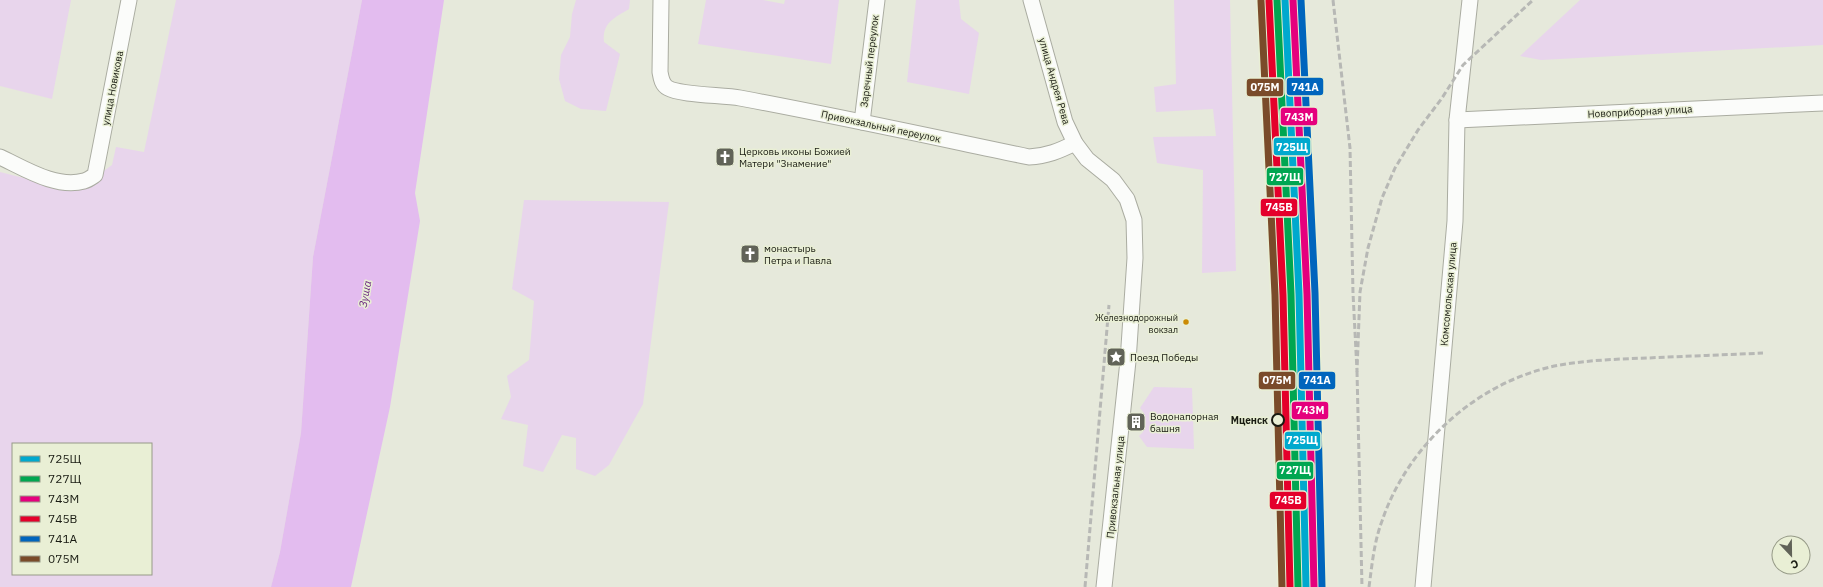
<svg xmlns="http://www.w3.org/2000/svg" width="1823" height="587" font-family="'IBM Plex Sans',sans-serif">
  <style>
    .green { fill: #e8d5ec; fill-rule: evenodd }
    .water { fill: #e3bcef }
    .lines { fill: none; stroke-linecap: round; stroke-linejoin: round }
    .minor-casing { stroke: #aaaca1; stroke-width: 17 }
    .minor { stroke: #fbfcfa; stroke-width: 15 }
    .rail { stroke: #b7b8b5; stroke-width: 3; stroke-dasharray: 6 3; stroke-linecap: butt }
    .rail-1-casing { stroke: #e9efd5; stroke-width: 10 }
    .rail-2-casing { stroke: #e9efd5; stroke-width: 10 }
    .rail-3-casing { stroke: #e9efd5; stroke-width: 10 }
    .rail-4-casing { stroke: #e9efd5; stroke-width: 10 }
    .rail-5-casing { stroke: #e9efd5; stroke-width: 10 }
    .rail-6-casing { stroke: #e9efd5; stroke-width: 10 }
    .rail-1 { stroke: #00a9ce; stroke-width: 7 }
    .rail-2 { stroke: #00a651; stroke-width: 7 }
    .rail-3 { stroke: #e5007d; stroke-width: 7 }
    .rail-4 { stroke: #e4002b; stroke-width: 7 }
    .rail-5 { stroke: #0065bd; stroke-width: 7 }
    .rail-6 { stroke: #7a4b2a; stroke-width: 7 }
    .bus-dot { fill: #cb8a04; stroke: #e9efd5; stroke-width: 1.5 }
    .stop-dot { fill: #e9efd5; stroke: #191b12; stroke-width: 2 }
    .labels { text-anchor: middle; stroke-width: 3; stroke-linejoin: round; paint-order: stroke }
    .bus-label { font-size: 9px; fill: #191b12; stroke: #e9efd5; text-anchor: end }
    .street-label { font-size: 10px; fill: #191b12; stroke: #e9efd5 }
    .poi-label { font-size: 10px; fill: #191b12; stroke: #e9efd5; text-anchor: start }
    .stop-label { font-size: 10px; font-weight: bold; fill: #191b12; stroke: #e9efd5; text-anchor: end }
    .water-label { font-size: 11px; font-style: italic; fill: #68237e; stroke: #e9efd5 }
    .line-badge { stroke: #e9efd5; stroke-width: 1.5 }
    .badge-label { font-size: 11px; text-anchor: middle; font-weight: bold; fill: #fff }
  </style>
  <rect width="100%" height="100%" fill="#e6e9db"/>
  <g class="green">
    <polygon points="0,0 71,0 52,99 0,86"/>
    <path d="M 176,0 L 362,0 L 313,257 L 301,433 L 280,552 L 271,587 L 0,587 L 0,172 L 76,191 L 112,165 L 116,147 L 144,152 ZM 13,444 L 151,444 L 151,574 L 13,574 Z"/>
    <path d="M 576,0 L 630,0 L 629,9 C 614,18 602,23 604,42 L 620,54 L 606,111 L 581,109 L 565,101 L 559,79 L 561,55 L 570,37 L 572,14 Z"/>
    <polygon points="706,0 763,0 784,4 785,0 839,0 831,64 698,44"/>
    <polygon points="916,0 959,0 961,19 979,33 969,94 907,82"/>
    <polygon points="1174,0 1230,0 1236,271 1202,273 1203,170 1157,163 1153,137 1216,136 1213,109 1156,112 1154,87 1176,84"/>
    <polygon points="1580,0 1823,0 1823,45 1541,60 1520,56"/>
    <polygon points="524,200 669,202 643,404 609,465 595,476 576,469 576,438 562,435 543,472 523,466 528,425 501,419 511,397 507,376 529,360 534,301 512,289"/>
    <polygon points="1154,387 1192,388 1194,449 1147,447 1139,436 1143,432 1144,413 1140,408"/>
  </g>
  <polygon class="water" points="362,0 444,0 415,193 420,221 390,407 351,587 271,587 280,552 301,433 313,257"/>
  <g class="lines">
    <g class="minor-casing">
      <g id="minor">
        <path d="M 661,0 L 660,72 C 661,78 662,85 668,88 C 680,95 723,95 740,98 C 837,116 933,137 1029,157 C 1047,156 1059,151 1075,143"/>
        <polyline points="1031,0 1065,122 1075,143 1087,159 1113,180 1127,199 1134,220 1135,258 1128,361 1104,587"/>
        <polyline points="1457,120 1823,103"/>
        <polyline points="862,122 877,0"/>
        <path d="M 0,157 C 24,168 56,189 84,181 C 88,180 92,177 95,175 L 129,0"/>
        <polyline points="1423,587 1455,221 1457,120 1470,0"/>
      </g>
    </g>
    <use href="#minor" class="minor"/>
    <g class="rail">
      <polyline points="1333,0 1350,148 1353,293 1357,371 1360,292 1368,248 1382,198 1395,168 1418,130 1442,98 1463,65 1533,0"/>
      <polyline points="1357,371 1362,587"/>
      <polyline points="1085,587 1109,305"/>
      <path d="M 1369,587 C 1372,565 1374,542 1382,521 C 1408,444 1479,380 1560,365 C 1589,360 1619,359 1648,358 C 1686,356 1725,355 1763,353"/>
    </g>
    <g class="rail-1-casing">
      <polyline id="rail-1" points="1285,0 1299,294 1306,587"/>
    </g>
    <g class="rail-2-casing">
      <polyline id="rail-2" points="1277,0 1291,294 1298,587"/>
    </g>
    <g class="rail-3-casing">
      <polyline id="rail-3" points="1293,0 1307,294 1314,587"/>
    </g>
    <g class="rail-4-casing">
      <polyline id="rail-4" points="1269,1 1283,295 1290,587"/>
    </g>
    <g class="rail-5-casing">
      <polyline id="rail-5" points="1301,0 1315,293 1322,587"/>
    </g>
    <g class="rail-6-casing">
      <polyline id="rail-6" points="1261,1 1275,295 1282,587"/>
    </g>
    <use href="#rail-1" class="rail-1"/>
    <use href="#rail-2" class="rail-2"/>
    <use href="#rail-3" class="rail-3"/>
    <use href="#rail-4" class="rail-4"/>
    <use href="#rail-5" class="rail-5"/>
    <use href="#rail-6" class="rail-6"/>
  </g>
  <defs>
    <g id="church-square" transform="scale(1)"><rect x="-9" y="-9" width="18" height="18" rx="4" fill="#616358" stroke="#e9efd5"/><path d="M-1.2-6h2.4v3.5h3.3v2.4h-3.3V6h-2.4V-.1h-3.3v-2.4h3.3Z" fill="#fff"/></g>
    <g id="sight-square" transform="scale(1)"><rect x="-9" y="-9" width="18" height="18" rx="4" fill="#616358" stroke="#e9efd5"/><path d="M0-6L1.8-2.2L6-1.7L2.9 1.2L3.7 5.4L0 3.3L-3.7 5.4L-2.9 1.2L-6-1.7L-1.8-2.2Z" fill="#fff"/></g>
    <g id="building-square" transform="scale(1)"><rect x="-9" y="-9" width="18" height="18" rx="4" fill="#616358" stroke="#e9efd5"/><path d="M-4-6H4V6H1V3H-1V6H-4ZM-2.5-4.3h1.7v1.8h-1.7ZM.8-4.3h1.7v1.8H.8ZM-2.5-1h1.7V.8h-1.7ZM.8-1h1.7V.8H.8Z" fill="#fff"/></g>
  </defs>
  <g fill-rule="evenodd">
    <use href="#church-square" x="725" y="157"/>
    <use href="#church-square" x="750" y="254"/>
    <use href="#sight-square" x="1116" y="357"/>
    <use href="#building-square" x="1136" y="422"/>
  </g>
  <circle class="bus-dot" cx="1186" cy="322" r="3.5"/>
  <circle class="stop-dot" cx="1278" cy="420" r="6"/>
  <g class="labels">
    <g class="bus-label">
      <text x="1178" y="321">Железнодорожный<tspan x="1178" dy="12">вокзал</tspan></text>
    </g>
    <g class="street-label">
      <text transform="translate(869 61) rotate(-83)" y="4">Заречный переулок</text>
      <text transform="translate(1055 81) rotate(74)" y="4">улица Андрея Рева</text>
      <text transform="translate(112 88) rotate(-79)" y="4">улица Новикова</text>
      <text transform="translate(1640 111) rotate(-3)" y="4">Новоприборная улица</text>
      <text transform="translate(881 126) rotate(12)" y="4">Привокзальный переулок</text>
      <text transform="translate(1448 294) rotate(-85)" y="4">Комсомольская улица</text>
      <text transform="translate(1115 487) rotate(-84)" y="4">Привокзальная улица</text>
    </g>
    <g class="poi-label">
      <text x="739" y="155">Церковь иконы Божией<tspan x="739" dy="12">Матери "Знамение"</tspan></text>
      <text x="764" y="252">монастырь<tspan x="764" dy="12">Петра и Павла</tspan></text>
      <text x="1130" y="361">Поезд Победы</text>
      <text x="1150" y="420">Водонапорная<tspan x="1150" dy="12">башня</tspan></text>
    </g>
    <g class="stop-label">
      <text x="1268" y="424">Мценск</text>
    </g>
    <g class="water-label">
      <text transform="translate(365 294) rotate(-80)" y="4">Зуша</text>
    </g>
  </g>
  <g class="line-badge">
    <rect x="1286" y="77" width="38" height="19" rx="4" fill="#0065bd"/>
    <rect x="1246" y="78" width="38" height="19" rx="4" fill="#7a4b2a"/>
    <rect x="1280" y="107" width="38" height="19" rx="4" fill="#e5007d"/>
    <rect x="1273" y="137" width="38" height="19" rx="4" fill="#00a9ce"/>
    <rect x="1266" y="167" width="38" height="19" rx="4" fill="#00a651"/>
    <rect x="1260" y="198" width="38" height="19" rx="4" fill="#e4002b"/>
    <rect x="1298" y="371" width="38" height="19" rx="4" fill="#0065bd"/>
    <rect x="1258" y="371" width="38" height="19" rx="4" fill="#7a4b2a"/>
    <rect x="1291" y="401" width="38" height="19" rx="4" fill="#e5007d"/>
    <rect x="1284" y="431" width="37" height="19" rx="4" fill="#00a9ce"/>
    <rect x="1276" y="461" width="38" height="19" rx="4" fill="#00a651"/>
    <rect x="1269" y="491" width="38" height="19" rx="4" fill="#e4002b"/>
  </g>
  <g class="badge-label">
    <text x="1305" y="91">741А</text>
    <text x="1265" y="91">075М</text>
    <text x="1299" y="121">743М</text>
    <text x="1292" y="151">725Щ</text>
    <text x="1285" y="181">727Щ</text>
    <text x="1279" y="211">745В</text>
    <text x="1317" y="384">741А</text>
    <text x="1277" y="384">075М</text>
    <text x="1310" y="414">743М</text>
    <text x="1302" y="444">725Щ</text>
    <text x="1295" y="474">727Щ</text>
    <text x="1288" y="504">745В</text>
  </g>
  <rect x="12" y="443" width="140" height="132" fill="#e9efd5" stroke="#969a87"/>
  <rect x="20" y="456" width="20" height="6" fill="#00a9ce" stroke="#969a87"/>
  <text x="48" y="463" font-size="12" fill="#191b12">725Щ</text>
  <rect x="20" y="476" width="20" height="6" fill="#00a651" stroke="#969a87"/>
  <text x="48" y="483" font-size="12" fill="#191b12">727Щ</text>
  <rect x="20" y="496" width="20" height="6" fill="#e5007d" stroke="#969a87"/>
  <text x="48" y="503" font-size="12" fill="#191b12">743М</text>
  <rect x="20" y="516" width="20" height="6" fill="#e4002b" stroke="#969a87"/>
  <text x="48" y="523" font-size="12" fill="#191b12">745В</text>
  <rect x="20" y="536" width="20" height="6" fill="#0065bd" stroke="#969a87"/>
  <text x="48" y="543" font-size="12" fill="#191b12">741А</text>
  <rect x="20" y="556" width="20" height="6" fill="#7a4b2a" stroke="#969a87"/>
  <text x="48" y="563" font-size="12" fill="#191b12">075М</text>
  <g transform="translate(1791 555) rotate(158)"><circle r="19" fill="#e9efd5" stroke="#969a87"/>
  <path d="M0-3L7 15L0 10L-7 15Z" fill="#616358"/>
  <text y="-6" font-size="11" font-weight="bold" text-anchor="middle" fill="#191b12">С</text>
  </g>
</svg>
